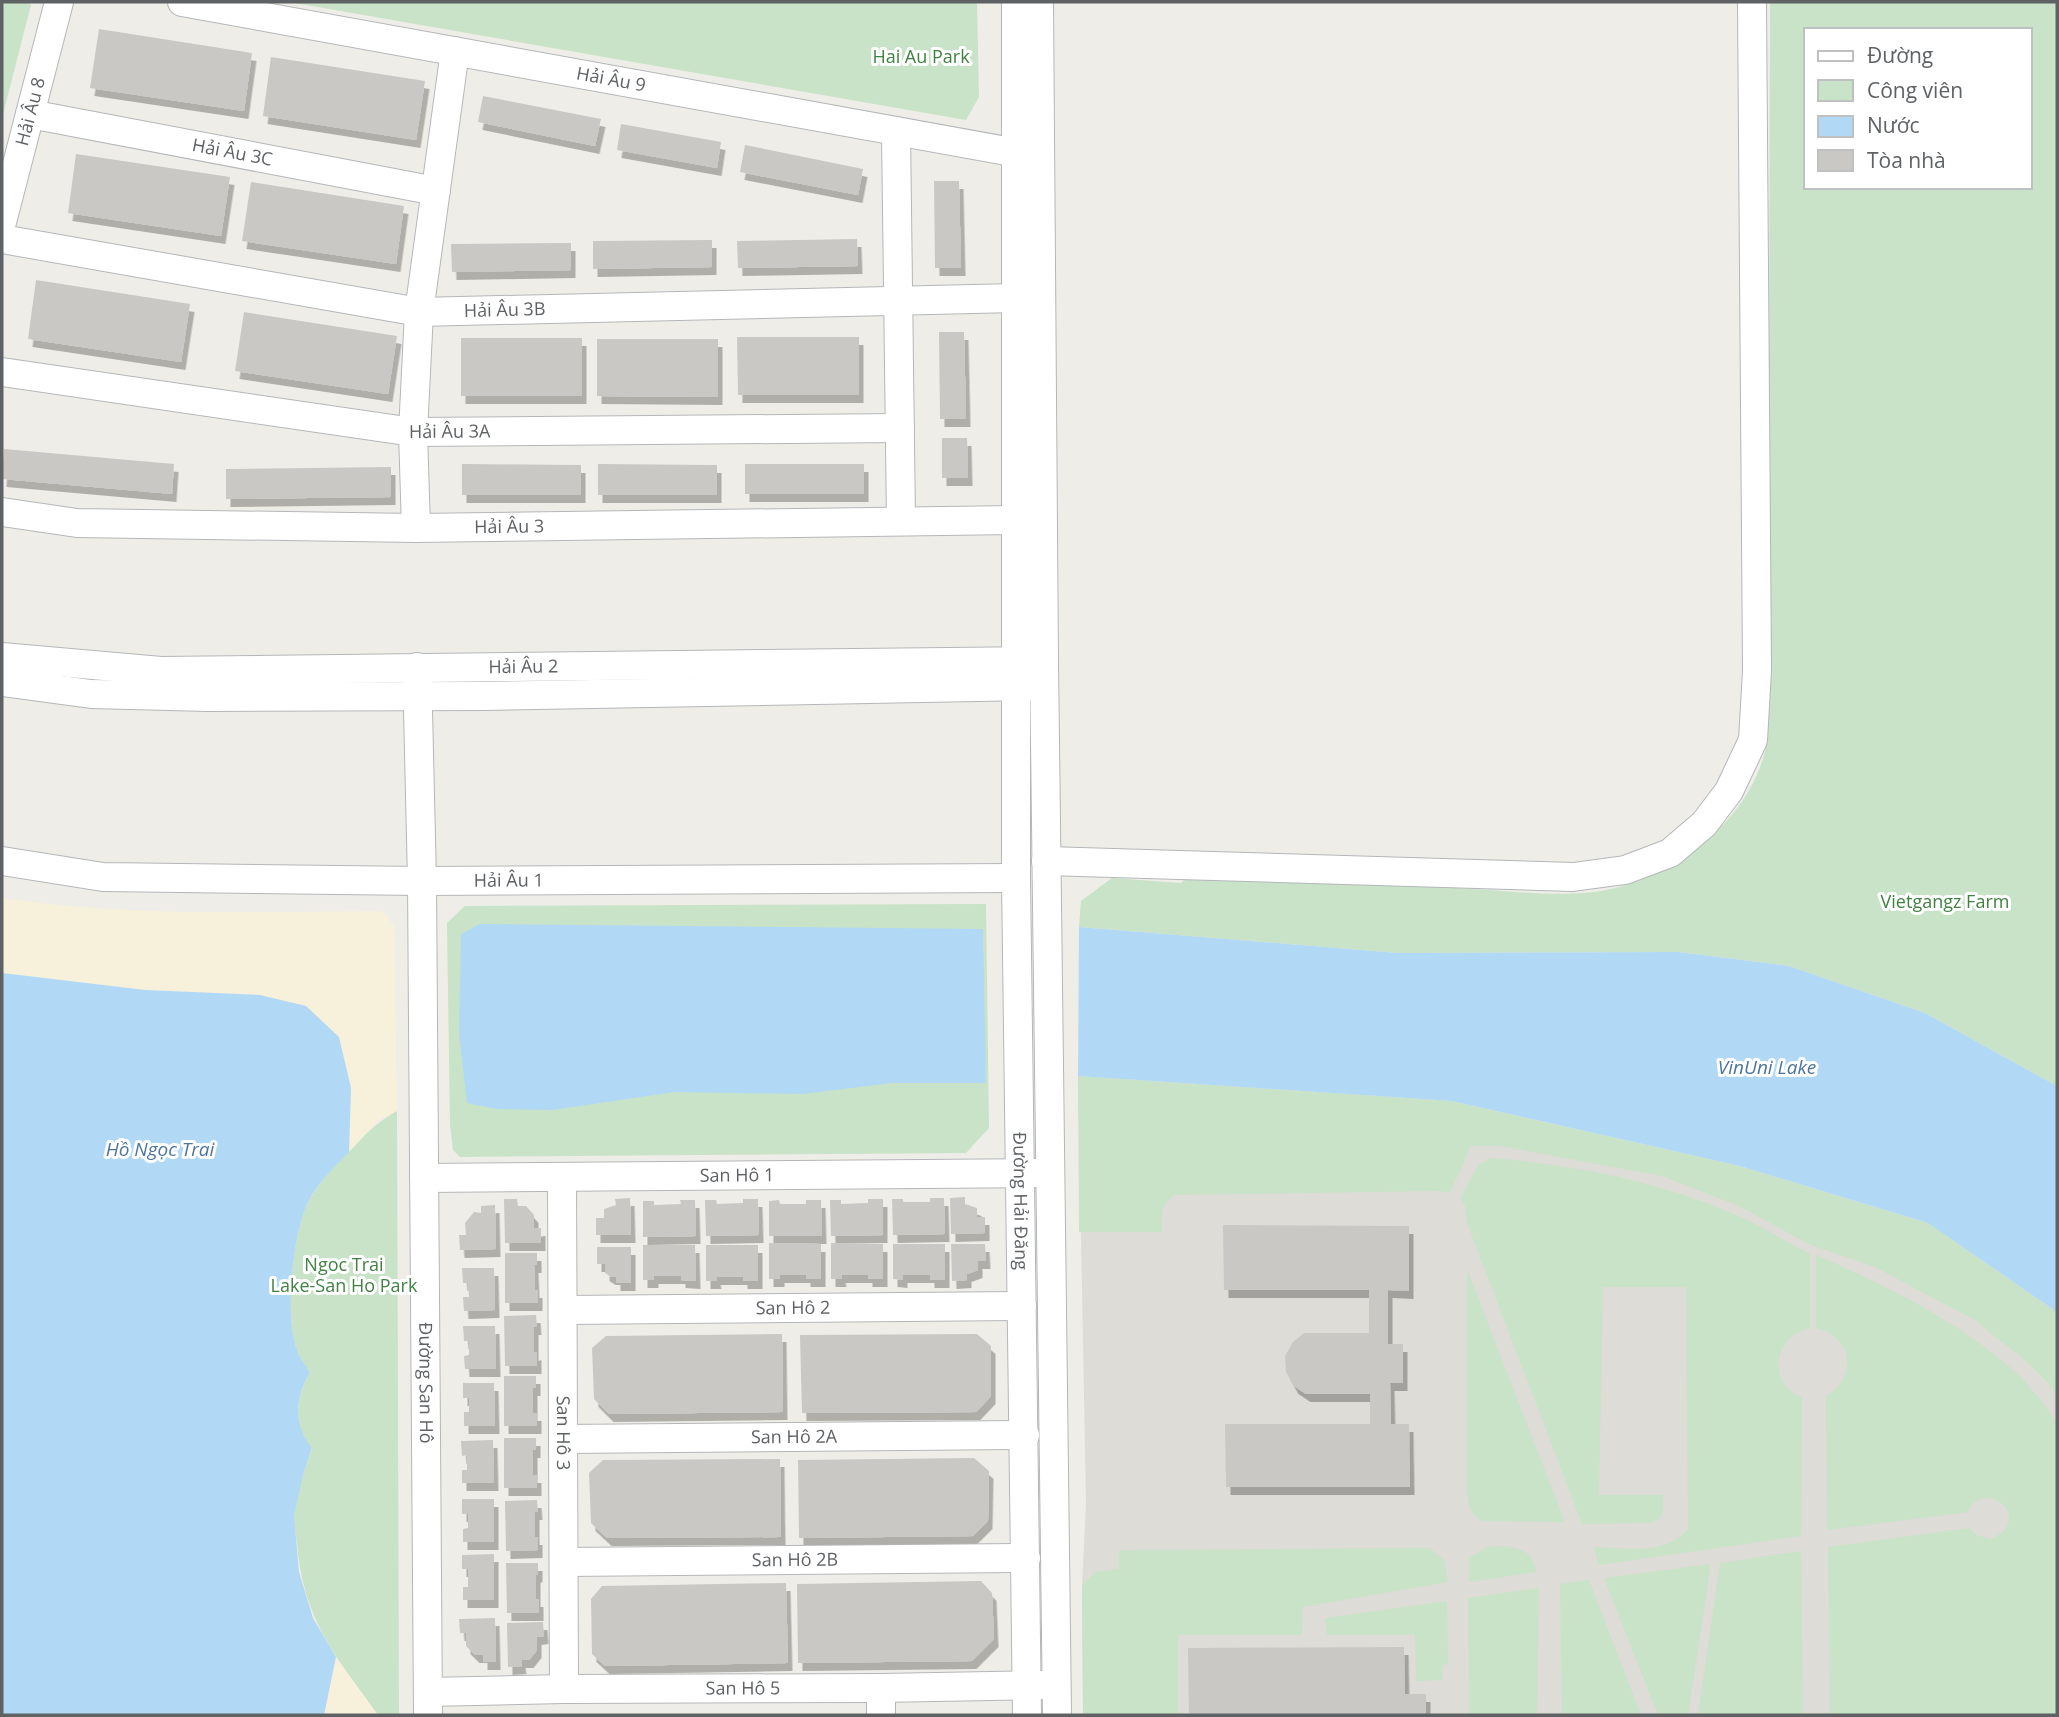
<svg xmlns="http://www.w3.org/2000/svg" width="2059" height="1717" font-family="'Open Sans',sans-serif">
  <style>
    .education { fill: #dedcd6 }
    .green { fill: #c8e3c7; fill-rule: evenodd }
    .sand { fill: #f7f0db }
    .water { fill: #b1d9f5 }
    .building { fill: #cac8c4; filter: url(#shadow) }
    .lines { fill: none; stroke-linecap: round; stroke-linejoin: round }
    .minor-casing { stroke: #b4b7ba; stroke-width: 30 }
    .minor { stroke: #fff; stroke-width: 28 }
    .labels { text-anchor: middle; stroke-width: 6; stroke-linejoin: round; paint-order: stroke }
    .park-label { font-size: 18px; fill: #418243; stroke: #fff }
    .street-label { font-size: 18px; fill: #5f6265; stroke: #fff }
    .water-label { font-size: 19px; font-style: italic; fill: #4c749d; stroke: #fff }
  </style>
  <defs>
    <filter id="shadow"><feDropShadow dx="4.5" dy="8" stdDeviation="0" flood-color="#0004"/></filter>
  </defs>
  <rect width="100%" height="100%" fill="#efede7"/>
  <polygon class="education" points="1078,1076 1452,1101 1928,1223 2057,1312 2057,1715 1083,1715 1082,1586 1086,1503"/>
  <g class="green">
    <polygon points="2,2 27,2 31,5 2,118"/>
    <polygon points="289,2 977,2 979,97 966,120"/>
    <path d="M 1770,2 L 2057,2 L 2057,1086 L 1925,1013 L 1789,966 L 1678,952 L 1398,953 L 1079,927 L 1081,901 L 1112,878 L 1181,883 L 1186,878 C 1277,881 1367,883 1457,888 C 1505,890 1570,900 1615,888 C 1686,870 1758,811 1768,736 ZM 1805,30 L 2029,30 L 2029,187 L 1805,187 Z"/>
    <polygon points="986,904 989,1128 966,1153 460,1157 453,1150 450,1125 447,923 465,906"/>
    <path d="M 1078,1076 L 1452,1101 L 1740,1166 L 1928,1223 L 2057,1312 L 2057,1397 L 2048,1383 L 2026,1361 L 1973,1319 L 1875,1267 L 1811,1245 L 1739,1206 L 1662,1176 L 1500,1146 L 1471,1146 L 1450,1193 L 1441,1191 L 1175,1195 C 1160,1204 1161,1215 1162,1232 L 1079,1232 Z"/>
    <path d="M 397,1111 L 399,1715 L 378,1715 C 335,1656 303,1619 297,1543 C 296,1534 294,1525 294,1516 C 295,1494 305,1470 312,1449 C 293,1425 295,1398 310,1373 C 307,1367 302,1361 299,1355 C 284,1321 292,1246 304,1212 C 315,1181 368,1126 397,1111 Z"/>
    <path d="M 1492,1158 C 1574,1165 1657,1181 1734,1214 C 1760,1225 1785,1241 1810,1254 L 1810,1329 C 1785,1331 1770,1362 1784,1384 C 1788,1390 1795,1394 1802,1398 L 1801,1536 L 1599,1565 L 1594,1547 C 1626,1548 1665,1556 1688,1529 L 1686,1287 L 1603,1287 L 1599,1495 L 1663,1495 L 1663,1513 L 1659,1519 L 1651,1523 L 1582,1524 L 1467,1223 L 1465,1205 L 1460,1198 L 1479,1164 Z"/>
    <path d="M 1816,1255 C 1885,1285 1954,1319 2011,1368 C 2029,1383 2043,1404 2057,1422 L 2057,1715 L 1830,1715 L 1828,1547 L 1970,1528 L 1976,1535 L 1991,1539 C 2037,1519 1983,1476 1968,1512 L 1827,1530 L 1826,1396 C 1858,1378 1853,1336 1816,1328 Z"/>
    <path d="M 1467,1269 L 1565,1522 L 1484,1521 C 1470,1517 1468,1505 1467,1493 Z"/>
    <path d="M 1498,1546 C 1517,1547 1534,1550 1536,1572 L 1469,1582 L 1469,1558 L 1487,1547 Z"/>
    <polygon points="1425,1548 1431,1549 1444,1560 1448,1582 1303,1607 1302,1635 1178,1635 1178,1715 1083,1715 1082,1586 1095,1572 1119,1569 1119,1550"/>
    <polygon points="1801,1551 1803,1715 1698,1715 1720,1563"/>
    <polygon points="1711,1564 1688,1715 1658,1715 1604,1578"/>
    <polygon points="1589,1580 1641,1715 1562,1715 1560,1584"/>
    <polygon points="1539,1588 1537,1715 1469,1715 1468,1598"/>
    <polygon points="1447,1601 1448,1664 1443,1665 1442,1680 1416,1681 1415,1635 1327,1635 1325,1618"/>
  </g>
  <g class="sand">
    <path d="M 2,898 C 127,917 253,912 379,911 L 385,914 L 394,926 L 397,1111 L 380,1119 L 349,1152 L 351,1088 L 260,995 L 145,990 L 2,973 Z"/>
    <polygon points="336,1657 378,1715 324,1715"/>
  </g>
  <g class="water">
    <polygon points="480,924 983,929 986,1083 892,1083 802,1094 675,1092 552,1110 497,1109 467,1103 459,1034 461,934"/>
    <polygon points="1079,927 1398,953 1678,952 1789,966 1925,1013 2057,1086 2057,1312 1928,1223 1740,1166 1452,1101 1078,1076"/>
    <path d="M 2,973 L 145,990 L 260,995 L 306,1006 L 339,1037 L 351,1088 L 349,1152 C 332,1169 312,1189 304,1212 C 292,1246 284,1322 299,1355 C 302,1361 307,1367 310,1373 C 295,1397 293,1425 312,1448 L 303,1475 L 294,1515 L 299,1572 L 313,1618 L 336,1657 L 324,1715 L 2,1715 Z"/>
  </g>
  <g class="building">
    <polygon points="99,29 252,53 244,111 90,88"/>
    <polygon points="271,57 425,81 416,140 263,116"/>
    <polygon points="483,96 601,119 595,146 478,122"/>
    <polygon points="621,124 721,142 717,168 617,150"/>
    <polygon points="745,145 863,169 858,195 740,172"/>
    <polygon points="76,154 230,177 221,236 68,213"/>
    <polygon points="934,181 959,181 961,268 935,268"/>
    <polygon points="251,182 404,206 396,264 242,241"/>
    <polygon points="857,239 858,266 738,268 737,241"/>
    <polygon points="712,240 712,267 593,269 593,241"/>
    <polygon points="571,243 571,270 452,272 451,244"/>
    <polygon points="36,280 190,304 181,362 28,339"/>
    <polygon points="244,312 397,336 388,394 235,371"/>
    <polygon points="939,332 964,332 966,419 940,419"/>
    <polygon points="737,337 859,337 859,395 738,395"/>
    <rect x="461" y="338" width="121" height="58"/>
    <polygon points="597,339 718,339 718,397 597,396"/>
    <polygon points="942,438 967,438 968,478 942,478"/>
    <polygon points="4,449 174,464 172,494 2,479"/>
    <polygon points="462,464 581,465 581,495 462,495"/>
    <polygon points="598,464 717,465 717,495 598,495"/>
    <rect x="745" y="464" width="119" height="30"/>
    <polygon points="391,467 391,497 226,499 226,469"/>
    <polygon points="965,1197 965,1204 977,1208 977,1217 985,1217 985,1233 951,1234 950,1198"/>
    <polygon points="630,1198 631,1235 596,1235 596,1218 604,1218 604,1209 616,1205 615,1199"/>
    <polygon points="930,1198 944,1198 945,1234 893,1235 892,1199 903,1199 903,1202 930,1202"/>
    <polygon points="504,1199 517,1199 518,1206 526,1206 534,1215 534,1229 541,1228 541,1243 505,1243"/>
    <polygon points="743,1199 758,1199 759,1235 706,1236 705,1200 716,1200 717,1204 743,1203"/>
    <polygon points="868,1199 883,1199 883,1235 831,1236 830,1200 841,1200 841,1204 868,1203"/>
    <polygon points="680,1200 695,1200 696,1236 643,1237 643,1201 654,1201 654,1205 681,1204"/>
    <polygon points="779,1200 780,1204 806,1204 806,1200 821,1200 822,1236 769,1236 769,1201"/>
    <polygon points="495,1205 496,1249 460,1250 459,1235 466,1235 465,1223 474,1212 481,1213 481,1206"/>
    <polygon points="1223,1225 1409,1226 1409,1291 1388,1290 1388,1344 1403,1344 1403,1383 1390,1383 1391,1424 1409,1424 1410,1487 1226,1487 1225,1424 1370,1424 1370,1394 1306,1394 1294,1386 1286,1372 1285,1356 1293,1342 1304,1333 1369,1333 1369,1290 1224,1290"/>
    <polygon points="769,1243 821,1244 821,1279 806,1279 806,1275 780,1275 780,1279 769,1279"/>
    <polygon points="831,1243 883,1244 883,1279 868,1279 868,1275 841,1275 842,1279 831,1279"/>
    <polygon points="893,1244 945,1244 945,1280 930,1280 930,1275 903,1275 903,1280 893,1279"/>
    <polygon points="951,1244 985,1244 986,1261 978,1261 978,1270 967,1274 967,1280 952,1281"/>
    <polygon points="643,1245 695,1245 696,1281 681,1280 681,1276 654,1276 654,1280 643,1280"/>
    <polygon points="706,1245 758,1245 758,1281 743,1281 743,1277 716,1277 717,1281 706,1281"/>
    <polygon points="597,1247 631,1247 631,1283 616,1283 616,1277 611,1277 605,1273 605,1264 597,1264"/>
    <polygon points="505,1253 537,1253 537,1265 534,1265 535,1290 538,1290 538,1303 505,1303"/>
    <polygon points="462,1268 494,1268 495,1310 464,1311 463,1297 469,1297 468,1283 463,1283"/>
    <polygon points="536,1315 537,1327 534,1327 534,1353 537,1352 537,1366 505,1366 504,1316"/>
    <polygon points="463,1326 495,1326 496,1369 465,1369 464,1356 469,1355 469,1341 464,1341"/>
    <polygon points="782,1334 783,1412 609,1414 594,1399 592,1348 606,1336"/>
    <polygon points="977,1334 991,1346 991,1396 976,1412 802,1413 800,1335"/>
    <polygon points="504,1376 536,1376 536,1388 533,1388 533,1413 537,1413 537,1426 504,1426"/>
    <polygon points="463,1383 494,1383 495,1426 464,1426 464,1412 469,1412 469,1398 463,1398"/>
    <polygon points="504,1438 536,1438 536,1450 533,1450 533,1475 537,1475 537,1488 504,1488"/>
    <polygon points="493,1440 494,1483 462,1483 462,1470 467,1470 467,1455 462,1456 461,1441"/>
    <polygon points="974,1458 989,1471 988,1521 973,1536 799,1538 798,1460"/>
    <polygon points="780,1459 781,1537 607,1538 591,1523 589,1473 603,1460"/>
    <polygon points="462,1499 494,1499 494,1542 463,1542 463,1529 468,1528 468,1514 462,1514"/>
    <polygon points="537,1500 538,1512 535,1512 535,1537 538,1537 538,1550 506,1551 505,1501"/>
    <polygon points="494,1554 494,1600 463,1600 463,1587 468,1587 468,1569 462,1569 462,1555"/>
    <polygon points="506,1563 538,1563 538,1574 536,1575 536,1599 539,1599 539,1613 507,1613"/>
    <polygon points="981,1581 992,1593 994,1639 972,1661 798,1663 797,1584"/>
    <polygon points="786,1583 788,1663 605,1666 592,1654 591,1599 602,1586"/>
    <polygon points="495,1618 496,1662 483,1662 483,1655 475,1655 466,1646 466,1633 460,1633 459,1619"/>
    <polygon points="543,1622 544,1636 537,1637 537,1650 529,1660 521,1660 522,1666 508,1667 507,1623"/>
    <polygon points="1404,1647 1405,1694 1426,1694 1426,1715 1189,1715 1188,1648"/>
  </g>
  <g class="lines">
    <g class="minor-casing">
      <g id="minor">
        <path id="s1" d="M 182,2 L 1034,156"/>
        <path id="s2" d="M 1016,2 L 1016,878 L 1027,1715"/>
        <polyline points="1039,2 1044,661 1057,1715"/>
        <path id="s3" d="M 30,114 L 436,191"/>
        <polyline points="896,131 901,521"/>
        <path id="s4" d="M 2,222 L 59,2"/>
        <path id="s5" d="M 2,239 L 419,312 L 1016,298"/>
        <path id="s6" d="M 2,372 L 413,432 L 900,428"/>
        <path id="s7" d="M 2,512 L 77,523 L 416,528 L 1015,520"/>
        <polyline points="416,528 413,432 419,312 455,51"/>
        <path id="s8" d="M 2,657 L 161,671 L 1034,661"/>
        <path id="s9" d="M 417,667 L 422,881 L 428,1715"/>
        <polyline points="2,682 91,694 208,697 485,696 1034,686"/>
        <path id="s10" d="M 2,861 L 103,877 L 422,881 L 1016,878"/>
        <polyline points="1046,861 1573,877 1625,870 1670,853 1704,824 1729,791 1753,740 1757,671 1752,2"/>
        <path id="s11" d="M 562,1177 L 564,1689"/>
        <path id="s12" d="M 424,1178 L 1038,1173"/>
        <path id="s13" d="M 564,1310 L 1022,1306"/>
        <path id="s14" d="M 563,1439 L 1025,1435"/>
        <path id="s15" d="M 564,1562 L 1026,1558"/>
        <polyline points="881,1688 881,1715"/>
        <path id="s16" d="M 428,1692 L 564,1689 L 881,1688 L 1044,1685"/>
      </g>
    </g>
    <use href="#minor" class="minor"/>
  </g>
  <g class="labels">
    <g class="park-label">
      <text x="921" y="63">Hai Au Park</text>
      <text x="1945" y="908">Vietgangz Farm</text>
      <text x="344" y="1271">Ngoc Trai<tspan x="344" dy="21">Lake-San Ho Park</tspan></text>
    </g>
    <g class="street-label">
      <text dy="6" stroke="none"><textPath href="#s1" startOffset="436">Hải Âu 9</textPath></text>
      <text dy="6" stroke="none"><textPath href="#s4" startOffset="114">Hải Âu 8</textPath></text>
      <text dy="6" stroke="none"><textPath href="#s3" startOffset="206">Hải Âu 3C</textPath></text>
      <text dy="6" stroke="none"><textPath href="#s5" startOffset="509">Hải Âu 3B</textPath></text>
      <text dy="6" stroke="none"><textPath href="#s6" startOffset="452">Hải Âu 3A</textPath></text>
      <text dy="6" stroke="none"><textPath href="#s7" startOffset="508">Hải Âu 3</textPath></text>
      <text dy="6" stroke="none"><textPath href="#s8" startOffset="522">Hải Âu 2</textPath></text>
      <text dy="6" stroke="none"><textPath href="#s10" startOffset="508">Hải Âu 1</textPath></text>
      <text dy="6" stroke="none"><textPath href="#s12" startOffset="313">San Hô 1</textPath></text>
      <text dy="6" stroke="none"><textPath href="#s2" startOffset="1199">Đường Hải Đăng</textPath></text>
      <text dy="6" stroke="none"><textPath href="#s13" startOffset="229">San Hô 2</textPath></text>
      <text dy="6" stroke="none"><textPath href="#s9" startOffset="716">Đường San Hô</textPath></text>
      <text dy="6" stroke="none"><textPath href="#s11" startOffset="256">San Hô 3</textPath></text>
      <text dy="6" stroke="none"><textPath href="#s14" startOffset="231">San Hô 2A</textPath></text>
      <text dy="6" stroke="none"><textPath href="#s15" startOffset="231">San Hô 2B</textPath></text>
      <text dy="6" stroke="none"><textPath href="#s16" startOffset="315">San Hô 5</textPath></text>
    </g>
    <g class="water-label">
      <text x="1767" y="1074">VinUni Lake</text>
      <text x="160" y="1156">Hồ Ngọc Trai</text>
    </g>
  </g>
  <rect width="2059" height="1717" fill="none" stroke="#5f6265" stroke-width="7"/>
  <rect x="1804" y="28" width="228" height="161" fill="#ffffff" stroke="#bfc0c1" stroke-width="2"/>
  <rect x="1818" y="51" width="35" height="10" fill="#ffffff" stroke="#bfc0c1" stroke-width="2"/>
  <text x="1867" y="63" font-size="21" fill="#5f6265">Đường</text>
  <rect x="1818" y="80" width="35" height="21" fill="#c8e3c7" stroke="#bfc0c1" stroke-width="2"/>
  <text x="1867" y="98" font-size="21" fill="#5f6265">Công viên</text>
  <rect x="1818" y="116" width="35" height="21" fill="#b1d9f5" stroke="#bfc0c1" stroke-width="2"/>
  <text x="1867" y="133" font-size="21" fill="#5f6265">Nước</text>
  <rect x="1818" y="150" width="35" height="21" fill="#cac8c4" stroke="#bfc0c1" stroke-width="2"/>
  <text x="1867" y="168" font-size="21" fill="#5f6265">Tòa nhà</text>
</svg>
